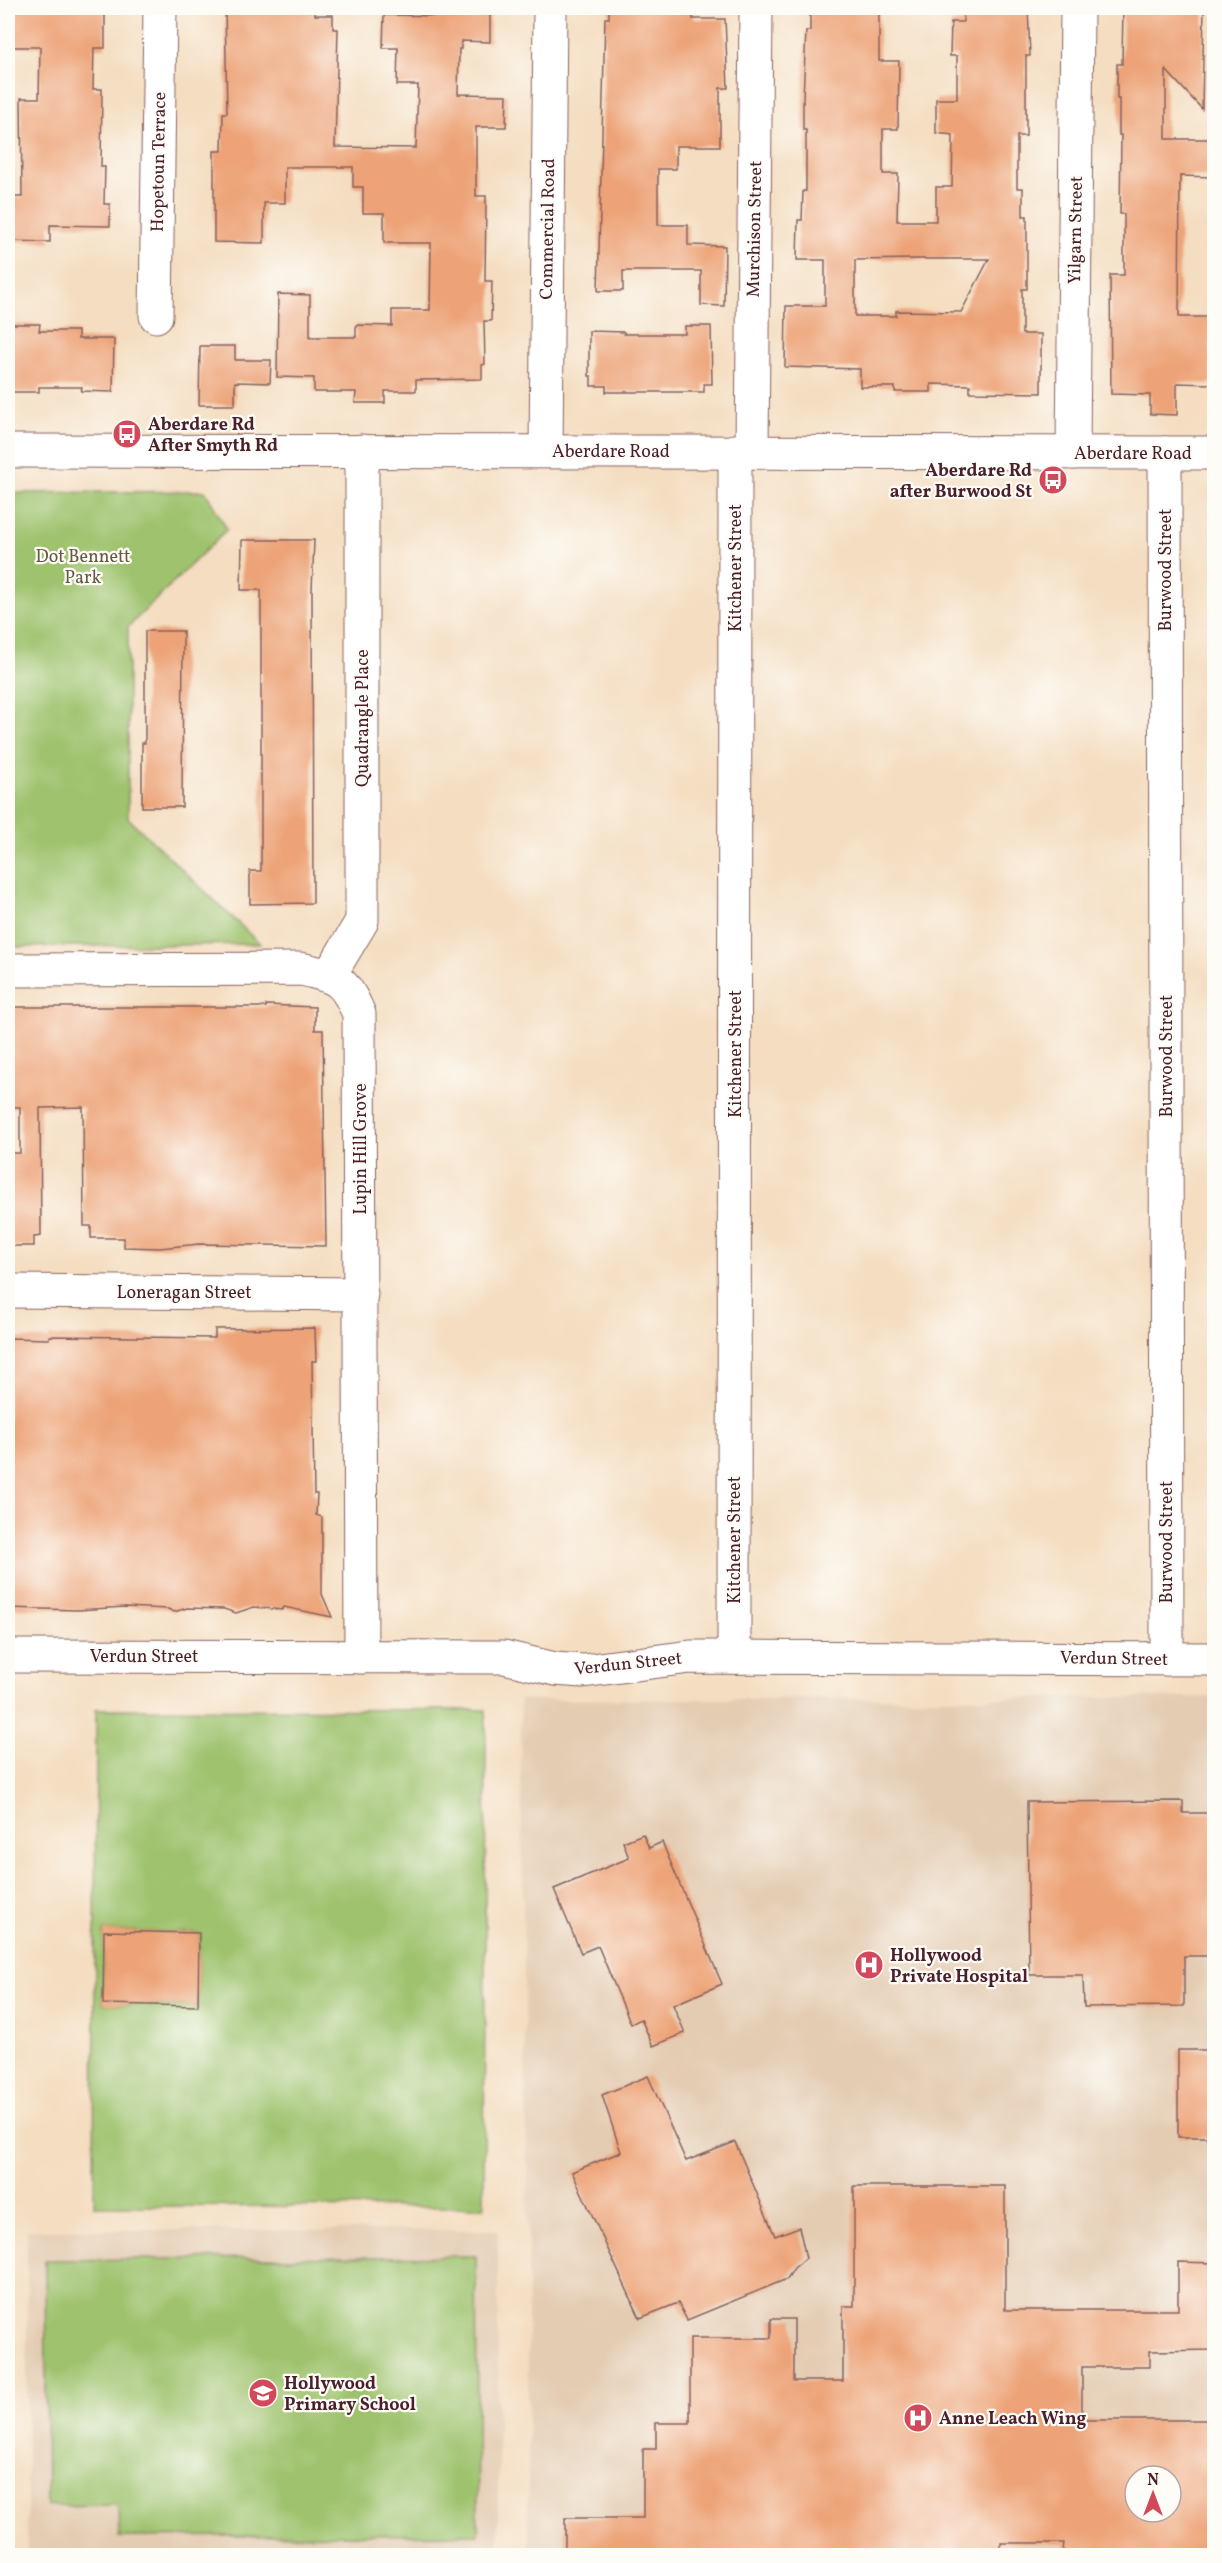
<svg xmlns="http://www.w3.org/2000/svg" width="1222" height="2563" font-family="Vollkorn,serif">
  <style>
    .built { fill: #e4ccb2; fill-rule: evenodd }
    .green { fill: #9ec26d; stroke: #74704c; stroke-width: 1.5; fill-rule: evenodd }
    .building { fill: #eda377; fill-rule: evenodd }
    .lines { fill: none; stroke-linecap: round; stroke-linejoin: round }
    .minor-casing { stroke: #86625f; stroke-width: 35 }
    .major-casing { stroke: #86625f; stroke-width: 35 }
    .minor { stroke: #fff; stroke-width: 33 }
    .major { stroke: #fff; stroke-width: 33 }
    .labels { text-anchor: middle; stroke-width: 4.5; stroke-linejoin: round; paint-order: stroke }
    .street-label { font-size: 18px; fill: #4a1f2b; stroke: #fdfcf7 }
    .poi-label { font-size: 18px; font-weight: bold; fill: #4a1f2b; stroke: #fdfcf7; text-anchor: start }
    .park-label { font-size: 18px; fill: #675842; stroke: #fdfcf7 }
  </style>
  <rect width="100%" height="100%" fill="#fdfcf7"/>
  <filter id="ink" filterUnits="userSpaceOnUse"><feTurbulence type="fractalNoise" baseFrequency=".0167" numOctaves="2"/><feDisplacementMap in="SourceGraphic" scale="12" xChannelSelector="R" yChannelSelector="G"/><feConvolveMatrix kernelMatrix="1 2 1 2 8 2 1 2 1" color-interpolation-filters="sRGB"/></filter>
  <filter id="wash" filterUnits="userSpaceOnUse"><feTurbulence type="fractalNoise" baseFrequency=".008" numOctaves="4" result="noise"/><feDisplacementMap in="SourceGraphic" scale="24" xChannelSelector="R" yChannelSelector="G"/><feGaussianBlur stdDeviation="1.35" result="paint"/><feColorMatrix in="noise" values="0 0 0 0 0 0 0 0 0 0 0 0 0 0 0 0 0 1.4 0 .05"/><feComposite in="paint" operator="in"/></filter>
  <g filter="url(#wash)">
    <rect width="100%" height="100%" fill="#f4ddc0"/>
    <g class="built">
      <path d="M 1214,1697 L 1214,2555 L 528,2555 L 528,2230 L 520,1700 ZM 1135,2476 L 1171,2476 L 1171,2512 L 1135,2512 Z"/>
      <polygon points="27,2230 498,2230 498,2555 27,2556"/>
    </g>
    <g class="green">
      <polygon points="205,491 227,529 128,627 128,818 260,944 8,947 8,493"/>
      <path d="M 96,1709 L 486,1710 L 484,2207 L 94,2206 ZM 104,1931 L 199,1933 L 198,2006 L 103,2004 Z"/>
      <polygon points="476,2256 478,2534 119,2537 118,2505 47,2506 45,2260"/>
    </g>
    <g id="blocks">
      <g class="building">
        <polygon points="8,8 105,8 105,48 94,48 93,89 102,89 101,167 105,167 104,204 110,204 110,226 50,225 50,242 8,241 8,197 22,197 21,98 39,98 40,47 8,47"/>
        <polygon points="225,8 315,8 315,15 333,15 333,29 338,29 335,147 416,148 418,85 397,85 398,48 383,48 384,15 441,16 441,8 490,8 490,42 461,41 461,49 459,49 458,94 507,95 506,127 476,127 476,196 486,196 485,281 492,281 491,321 484,321 485,364 482,365 482,379 416,380 416,391 385,391 385,403 355,403 356,392 314,392 314,378 277,377 278,294 310,295 310,337 356,337 356,325 392,326 392,310 430,310 431,243 384,243 384,213 363,213 363,187 353,187 353,167 285,167 285,203 264,203 264,243 214,242 214,151 222,151 223,113 227,113"/>
        <polygon points="609,8 693,8 693,19 725,19 728,88 720,88 720,146 676,146 676,169 658,169 658,225 688,225 688,245 725,246 724,306 701,305 701,271 623,271 623,291 598,291 605,18 609,18"/>
        <path d="M 810,8 L 879,10 L 879,61 L 899,61 L 898,129 L 883,129 L 883,174 L 898,174 L 897,221 L 936,221 L 936,187 L 952,187 L 953,135 L 936,133 L 936,99 L 957,99 L 957,56 L 950,56 L 951,22 L 963,22 L 963,8 L 1028,8 L 1030,56 L 1026,56 L 1026,136 L 1017,136 L 1017,188 L 1023,188 L 1023,216 L 1027,216 L 1027,289 L 1022,289 L 1022,334 L 1041,334 L 1041,393 L 970,392 L 970,385 L 931,384 L 931,392 L 895,392 L 895,387 L 860,387 L 860,369 L 785,367 L 786,306 L 825,306 L 825,260 L 797,260 L 798,220 L 802,220 L 803,191 L 806,191 L 806,130 L 803,130 L 803,99 L 806,31 L 810,31 ZM 914,259 L 989,259 L 961,312 L 896,311 L 896,316 L 855,316 L 855,260 Z"/>
        <polygon points="1123,8 1204,8 1202,109 1166,70 1166,139 1215,139 1215,177 1180,176 1179,317 1214,317 1214,343 1211,343 1211,384 1177,383 1177,415 1150,414 1150,395 1111,394 1110,275 1124,275 1124,214 1120,214 1121,135 1119,135 1119,99 1117,99 1117,64 1122,64"/>
        <polygon points="8,324 40,324 39,331 78,331 78,339 114,339 113,392 81,391 82,387 39,387 39,392 8,392"/>
        <polygon points="685,326 711,326 712,384 704,384 704,392 606,392 606,386 591,386 591,376 589,376 589,331 624,332 624,334 685,334"/>
        <polygon points="200,346 235,346 235,360 271,360 270,383 235,382 235,405 199,405"/>
        <polygon points="242,540 314,540 312,591 313,903 250,904 250,871 261,871 261,590 241,590"/>
        <polygon points="145,631 183,631 182,807 142,807 142,743 145,743"/>
        <polygon points="266,1005 315,1007 315,1030 323,1030 326,1246 199,1244 160,1248 124,1247 124,1238 91,1238 91,1226 84,1226 83,1107 40,1108 41,1236 34,1237 34,1246 8,1246 8,1153 20,1153 20,1107 8,1107 8,1007 266,1007"/>
        <polygon points="315,1328 316,1361 312,1361 314,1494 317,1494 316,1515 322,1517 322,1594 332,1617 284,1607 282,1610 254,1607 236,1613 224,1609 187,1608 174,1612 168,1609 125,1607 77,1610 8,1608 8,1338 49,1339 49,1336 215,1338 215,1329"/>
        <polygon points="1183,1801 1183,1813 1215,1813 1215,1956 1184,1956 1184,2006 1084,2007 1083,1975 1029,1975 1027,1802"/>
        <polygon points="643,1834 649,1848 662,1842 722,1984 673,2005 685,2033 653,2046 641,2019 631,2024 598,1946 581,1953 554,1889 629,1858 623,1842"/>
        <polygon points="104,1931 199,1933 198,2006 103,2004"/>
        <rect x="1178" y="2050" width="37" height="87"/>
        <polygon points="648,2076 686,2161 735,2142 775,2236 799,2227 806,2258 794,2268 787,2279 687,2320 678,2303 640,2318 572,2172 621,2152 602,2095"/>
        <path d="M 854,2186 L 1005,2186 L 1005,2310 L 1178,2310 L 1178,2262 L 1215,2263 L 1215,2350 L 1150,2351 L 1150,2367 L 1082,2367 L 1082,2420 L 1215,2420 L 1215,2556 L 1062,2556 L 1064,2543 L 1001,2543 L 1001,2556 L 565,2556 L 565,2518 L 643,2518 L 643,2449 L 656,2449 L 656,2423 L 690,2423 L 690,2338 L 771,2338 L 771,2319 L 794,2319 L 794,2381 L 843,2381 L 843,2306 L 854,2306 ZM 1135,2476 L 1171,2476 L 1171,2512 L 1135,2512 Z"/>
      </g>
    </g>
  </g>
  <g filter="url(#ink)">
    <use href="#blocks" fill-opacity="0" stroke="#86625f" stroke-width="1.5"/>
    <g class="lines">
      <g class="minor-casing">
        <g id="minor">
          <polyline points="156,316 160,8"/>
          <polyline points="546,451 550,8"/>
          <polyline points="752,451 756,8"/>
          <polyline points="1073,453 1077,8"/>
          <polyline points="1165,453 1167,1659"/>
          <path d="M 8,970 L 301,969 C 337,977 344,979 359,1014 L 361,1657"/>
          <polyline points="329,976 362,921 362,451"/>
          <polyline points="8,1291 361,1294"/>
          <polyline points="8,1656 504,1657 555,1669 583,1671 690,1657 1214,1659"/>
          <polyline points="734,1657 735,451"/>
        </g>
      </g>
      <g class="major-casing">
        <polyline id="major" points="8,451 1214,453"/>
      </g>
      <use href="#minor" class="minor"/>
      <use href="#major" class="major"/>
    </g>
  </g>
  <defs>
    <g id="bus-disc" transform="scale(1.5)"><circle r="9.5" fill="#d1495b" stroke="#fdfcf7"/><path d="M-5-6H5V4H4V6H2V4H-2V6H-4V4H-5ZM-3.5-4V0h7V-4ZM-3.5 1.2v1.5H-2V1.2ZM2 1.2v1.5H3.5V1.2Z" fill="#fff"/></g>
    <g id="hospital-disc" transform="scale(1.5)"><circle r="9.5" fill="#d1495b" stroke="#fdfcf7"/><path d="M-5-5h3v3.5h4V-5h3V5h-3V1.5h-4V5h-3Z" fill="#fff"/></g>
    <g id="school-disc" transform="scale(1.5)"><circle r="9.5" fill="#d1495b" stroke="#fdfcf7"/><path d="M0-5L7-2L0 1L-7-2ZM-4 1L0 2.5L4 1V4Q0 6-4 4Z" fill="#fff"/></g>
  </defs>
  <g fill-rule="evenodd">
    <use href="#bus-disc" x="127" y="434"/>
    <use href="#bus-disc" x="1053" y="480"/>
    <use href="#hospital-disc" x="869" y="1965"/>
    <use href="#school-disc" x="263" y="2393"/>
    <use href="#hospital-disc" x="918" y="2418"/>
  </g>
  <g class="labels">
    <g class="street-label">
      <text transform="translate(158 162) rotate(-89)" y="6">Hopetoun Terrace</text>
      <text transform="translate(547 229) rotate(-89)" y="6">Commercial Road</text>
      <text transform="translate(754 229) rotate(-89)" y="6">Murchison Street</text>
      <text transform="translate(1075 230) rotate(-89)" y="6">Yilgarn Street</text>
      <text x="611" y="457">Aberdare Road</text>
      <text x="1133" y="459">Aberdare Road</text>
      <text transform="translate(735 568) rotate(-90)" y="6">Kitchener Street</text>
      <text transform="translate(1165 570) rotate(-90)" y="6">Burwood Street</text>
      <text transform="translate(362 718) rotate(-90)" y="6">Quadrangle Place</text>
      <text transform="translate(735 1054) rotate(-90)" y="6">Kitchener Street</text>
      <text transform="translate(1166 1056) rotate(-90)" y="6">Burwood Street</text>
      <text transform="translate(360 1149) rotate(-90)" y="6">Lupin Hill Grove</text>
      <text x="184" y="1298">Loneragan Street</text>
      <text transform="translate(734 1540) rotate(-90)" y="6">Kitchener Street</text>
      <text transform="translate(1166 1542) rotate(-90)" y="6">Burwood Street</text>
      <text x="144" y="1662">Verdun Street</text>
      <text transform="translate(1114 1658) rotate(1)" y="6">Verdun Street</text>
      <text transform="translate(628 1663) rotate(-6)" y="6">Verdun Street</text>
    </g>
    <g class="poi-label">
      <text x="148" y="430">Aberdare Rd<tspan x="148" dy="21">After Smyth Rd</tspan></text>
      <text x="1032" y="476" text-anchor="end">Aberdare Rd<tspan x="1032" dy="21">after Burwood St</tspan></text>
      <text x="890" y="1961">Hollywood<tspan x="890" dy="21">Private Hospital</tspan></text>
      <text x="284" y="2389">Hollywood<tspan x="284" dy="21">Primary School</tspan></text>
      <text x="939" y="2424">Anne Leach Wing</text>
    </g>
    <g class="park-label">
      <text x="83" y="562">Dot Bennett<tspan x="83" dy="21">Park</tspan></text>
    </g>
  </g>
  <rect width="1222" height="2563" fill="none" stroke="#fdfcf7" stroke-width="30"/>
  <g transform="translate(1153 2494)"><circle r="28" fill="#fdfcf7" stroke="#b5a4a5" stroke-width="1.5"/>
  <path d="M0-4.5L10 22L0 15L-10 22Z" fill="#d1495b"/>
  <text y="-9" font-size="16" font-weight="bold" text-anchor="middle" fill="#4a1f2b">N</text>
  </g>
</svg>
